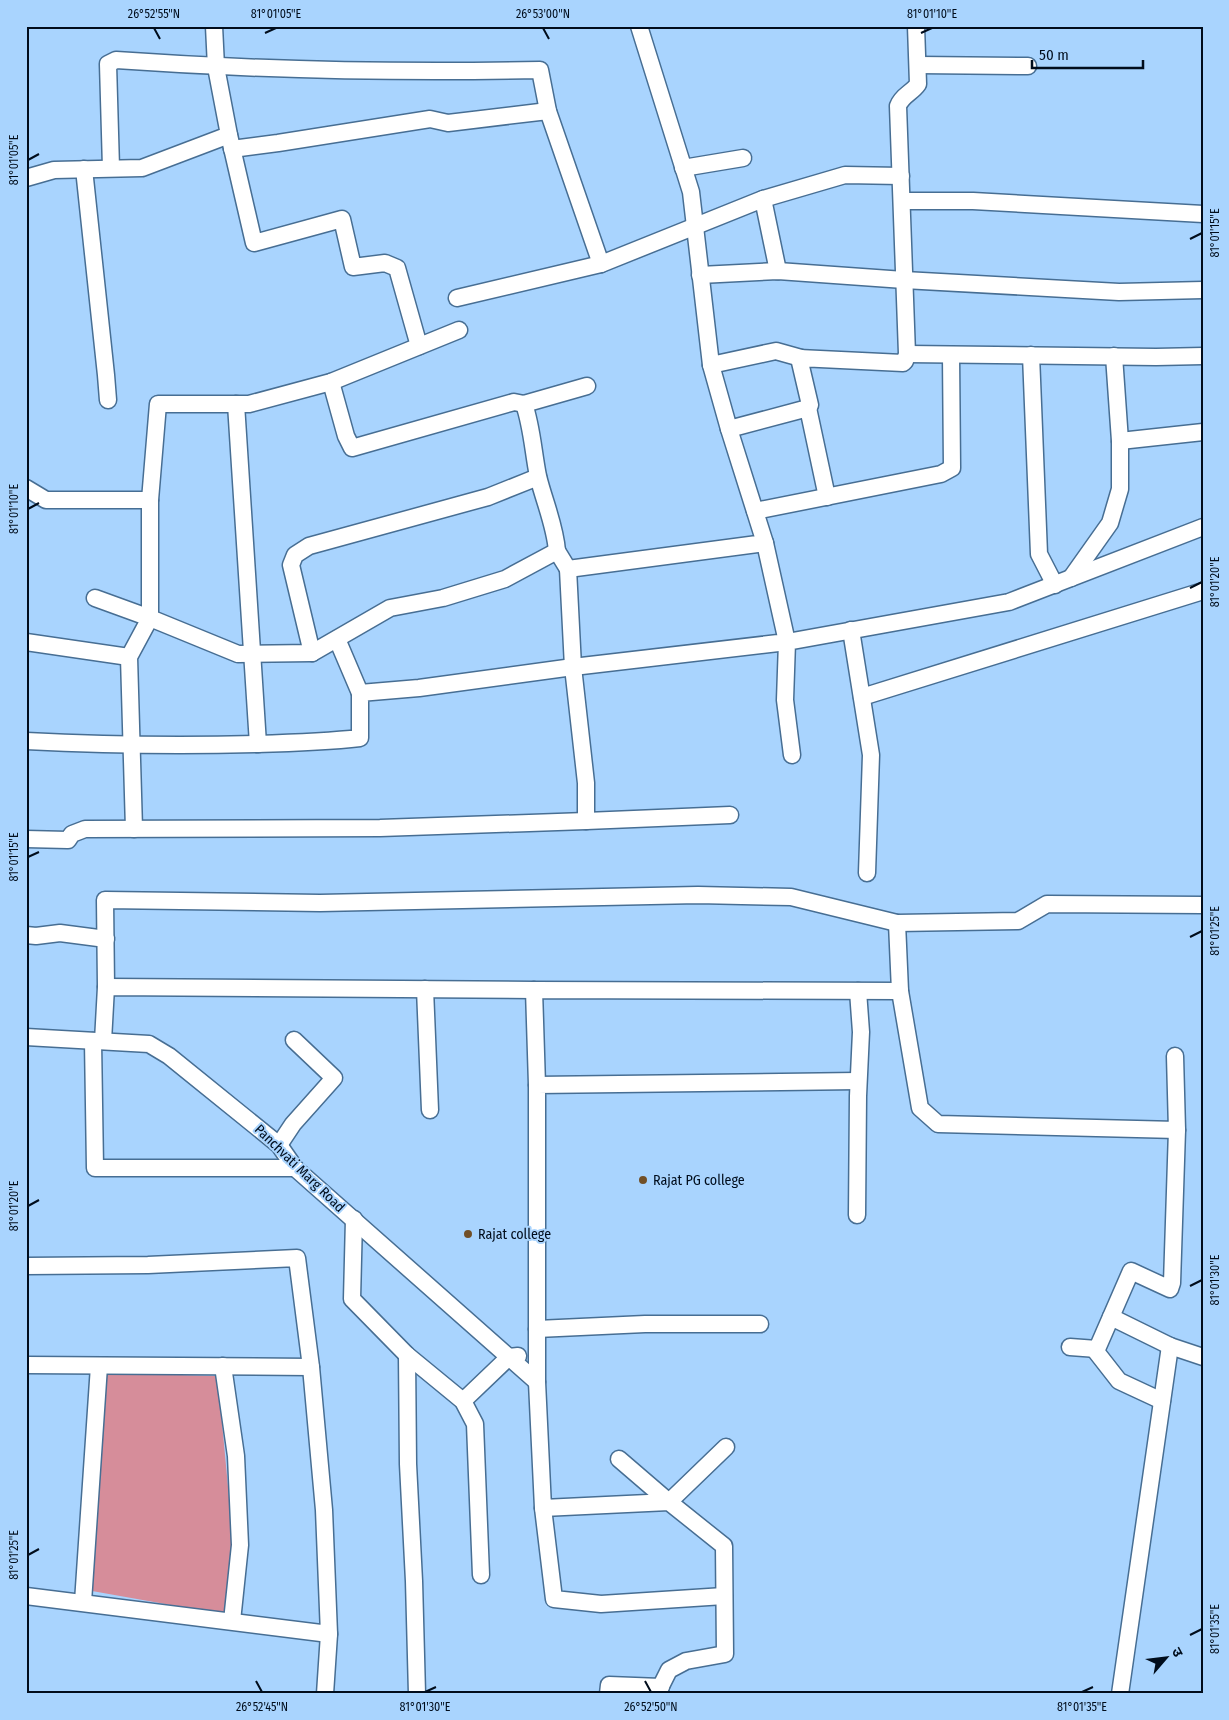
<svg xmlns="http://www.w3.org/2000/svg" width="1229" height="1720" font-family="'Fira Sans Condensed','Noto Sans Devanagari',sans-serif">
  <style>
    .green { fill: #d68d9a }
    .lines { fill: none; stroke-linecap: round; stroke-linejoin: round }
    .minor-casing { stroke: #476e93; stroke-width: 19 }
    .minor { stroke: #fff; stroke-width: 16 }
    .ticks { fill: none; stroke: #010d1c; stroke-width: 2 }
    .poi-dot { fill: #714f27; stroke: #a9d4fe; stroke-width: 2 }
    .labels { text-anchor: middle; stroke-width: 4; stroke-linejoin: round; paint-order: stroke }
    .street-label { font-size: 14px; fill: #010d1c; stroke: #a9d4fe }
    .poi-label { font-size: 14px; fill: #010d1c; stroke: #a9d4fe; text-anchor: start }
    .neatline { fill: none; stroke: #010d1c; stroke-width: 2 }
    .ticks-label { font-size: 12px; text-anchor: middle; fill: #010d1c }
  </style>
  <rect width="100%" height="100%" fill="#a9d4fe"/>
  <polygon class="green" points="107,1373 216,1376 221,1412 234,1551 227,1615 92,1591"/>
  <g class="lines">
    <g class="minor-casing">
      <g id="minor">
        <polyline points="918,65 1028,66"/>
        <polyline points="229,135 254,243 342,219 353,267 385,263 397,268 419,346"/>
        <polyline points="232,149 278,143 430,119 448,123 548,111"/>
        <path d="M 111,168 L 108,64 L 116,60 C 257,70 398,73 540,70 L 548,111 L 601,264"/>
        <polyline points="683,168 743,158"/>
        <polyline points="84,169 106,375 108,400"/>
        <polyline points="26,178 54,170 142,168 229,135 216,67 214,26"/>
        <polyline points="763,199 778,271"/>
        <polyline points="902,201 973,201 1203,214"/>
        <polyline points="700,275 778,271 904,280 1119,292 1203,290"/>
        <polyline points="457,298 601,264 763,199 845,175 901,176"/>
        <polyline points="907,354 1156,357 1203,356"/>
        <polyline points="1031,355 1039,554 1055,585"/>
        <polyline points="711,365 776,351 801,358"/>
        <polyline points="331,382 346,436 352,448 514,402 524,404 587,386"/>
        <polyline points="236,404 258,744"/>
        <path d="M 524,404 C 532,427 533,451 538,476 C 544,501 555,525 557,551"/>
        <polyline points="808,408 827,497"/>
        <path d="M 729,429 L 808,408 L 810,405 L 799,358 L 903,363 L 905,361 L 907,354 L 898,106 C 902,95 912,93 918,84 L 916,26"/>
        <polyline points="1120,441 1203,432"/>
        <polyline points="26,488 46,500 150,500 158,404 249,404 331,382 459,330"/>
        <polyline points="150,500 150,618 238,654 312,653 390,608 443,598 505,579 557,551 568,569 765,543 729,429 711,365 691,192 639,26"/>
        <polyline points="755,511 941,474 952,468 951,355"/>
        <polyline points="568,569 573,667 586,783 586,821 730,815"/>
        <polyline points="1071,578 1110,523 1120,489 1120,441 1114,356"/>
        <polyline points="95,598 150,618 129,657 134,829"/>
        <polyline points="851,630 871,755 867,873"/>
        <polyline points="337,639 360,693"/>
        <polyline points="26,642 129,657"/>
        <polyline points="312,653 291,565 295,555 309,546 488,497 538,477"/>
        <polyline points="862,697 1203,591"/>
        <path d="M 26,741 C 103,745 180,746 256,744 C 291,743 325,742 360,738 L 360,693 L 419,688 L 573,667 L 787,642 L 765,543"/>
        <polyline points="792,755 785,700 787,642 1009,602 1203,527"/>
        <polyline points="26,839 68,840 72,834 85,829 380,828 586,821"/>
        <polyline points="897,923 900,991 920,1108 938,1124 1177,1130 1175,1056"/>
        <polyline points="26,935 36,936 60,933 106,939"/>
        <polyline points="106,987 105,900 320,903 698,895 791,897 897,923 1018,921 1047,904 1203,905"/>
        <polyline points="425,989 430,1110"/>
        <polyline points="26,1037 149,1044 169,1056 279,1145 295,1168 537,1382"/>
        <polyline points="93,1041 95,1168 295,1168"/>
        <polyline points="103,1041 106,987 534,990"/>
        <polyline points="537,1085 534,990 900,991"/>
        <polyline points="279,1145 293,1124 334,1078 294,1040"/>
        <polyline points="857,1215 858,1096 861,1032 858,991"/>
        <polyline points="354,1219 352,1299 407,1355 463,1401 475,1424 481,1575"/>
        <polyline points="26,1266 148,1265 297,1258 311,1367 324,1510 329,1634 26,1596"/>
        <polyline points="1111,1317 1170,1346 1203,1357"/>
        <polyline points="537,1329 645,1324 760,1324"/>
        <polyline points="1070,1347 1097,1349 1131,1271 1170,1289 1172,1283 1177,1130"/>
        <polyline points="1094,1349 1119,1381 1162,1401"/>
        <polyline points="407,1355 408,1464 414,1581 417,1694"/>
        <polyline points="26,1365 311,1367"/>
        <polyline points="223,1366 236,1456 240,1545 232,1621"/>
        <polyline points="463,1401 509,1357 518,1356"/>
        <polyline points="619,1459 669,1502 726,1447"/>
        <polyline points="543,1508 554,1599 601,1604 724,1596"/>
        <polyline points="83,1602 99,1366"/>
        <polyline points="325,1694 329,1634"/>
        <polyline points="608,1694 609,1685 661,1687"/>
        <polyline points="657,1694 669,1670 686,1661 725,1654 724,1546 669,1502 543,1508 537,1382 537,1085 858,1081"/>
        <polyline points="1120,1694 1170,1346"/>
      </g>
    </g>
    <use href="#minor" class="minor"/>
  </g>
  <path class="ticks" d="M 154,28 L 160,39M 543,28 L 549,39M 265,33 L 276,28M 921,33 L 932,28M 28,160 L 39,154M 1190,239 L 1202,233M 28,509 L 39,503M 1190,588 L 1202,582M 28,857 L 39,852M 1190,937 L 1202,931M 28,1206 L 39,1200M 1190,1286 L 1202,1280M 28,1555 L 39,1549M 1190,1635 L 1202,1629M 256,1681 L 262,1692M 645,1681 L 651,1692M 425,1692 L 436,1687M 1082,1692 L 1093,1687"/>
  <g class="poi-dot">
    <circle cx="643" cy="1180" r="5"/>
    <circle cx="468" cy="1234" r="5"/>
  </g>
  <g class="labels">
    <g class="street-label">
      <text transform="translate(300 1168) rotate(44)" y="5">Panchvati Marg Road</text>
    </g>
    <g class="poi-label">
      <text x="653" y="1185">Rajat PG college</text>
      <text x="478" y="1239">Rajat college</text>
    </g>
  </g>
  <rect width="1229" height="1720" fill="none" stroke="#a9d4fe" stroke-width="55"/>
  <g transform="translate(1166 1658) rotate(62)" stroke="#a9d4fe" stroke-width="4" paint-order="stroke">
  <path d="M0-4L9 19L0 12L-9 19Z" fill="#010d1c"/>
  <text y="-8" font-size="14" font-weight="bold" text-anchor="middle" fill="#010d1c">उ</text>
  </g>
  <path d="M1032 60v8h111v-8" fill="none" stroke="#010d1c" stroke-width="2.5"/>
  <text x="1039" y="60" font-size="15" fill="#010d1c" stroke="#a9d4fe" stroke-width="4" paint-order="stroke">50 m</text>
  <rect x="28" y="28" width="1174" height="1664" class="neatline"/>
  <g class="ticks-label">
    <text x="154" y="18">26°52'55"N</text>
    <text x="276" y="18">81°01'05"E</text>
    <text x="543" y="18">26°53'00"N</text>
    <text x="932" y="18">81°01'10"E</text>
    <text transform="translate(14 160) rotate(-90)" y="4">81°01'05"E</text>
    <text transform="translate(1215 233) rotate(-90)" y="4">81°01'15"E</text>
    <text transform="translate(14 509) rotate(-90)" y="4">81°01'10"E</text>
    <text transform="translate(1215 582) rotate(-90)" y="4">81°01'20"E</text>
    <text transform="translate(14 857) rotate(-90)" y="4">81°01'15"E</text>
    <text transform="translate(1215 931) rotate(-90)" y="4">81°01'25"E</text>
    <text transform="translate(14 1206) rotate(-90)" y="4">81°01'20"E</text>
    <text transform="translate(1215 1280) rotate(-90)" y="4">81°01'30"E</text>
    <text transform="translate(14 1555) rotate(-90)" y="4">81°01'25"E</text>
    <text transform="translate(1215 1629) rotate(-90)" y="4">81°01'35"E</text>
    <text x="262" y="1711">26°52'45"N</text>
    <text x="425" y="1711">81°01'30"E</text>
    <text x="651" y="1711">26°52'50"N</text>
    <text x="1082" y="1711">81°01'35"E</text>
  </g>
</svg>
